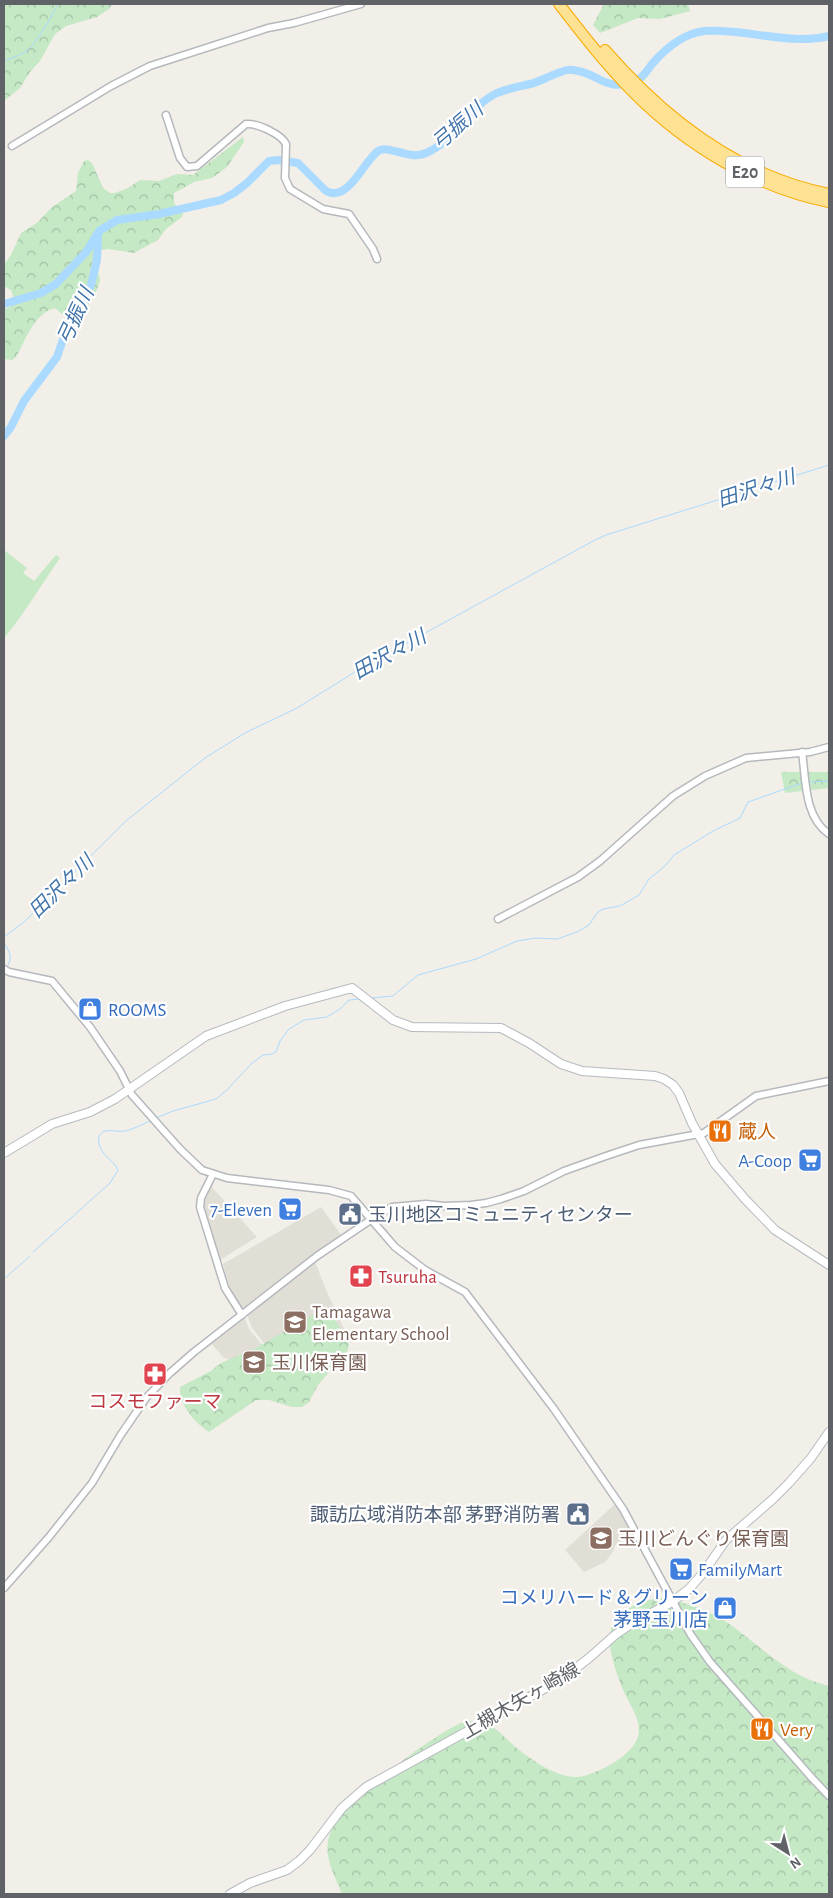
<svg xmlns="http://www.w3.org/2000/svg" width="833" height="1898" font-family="'Alegreya Sans','Noto Sans JP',sans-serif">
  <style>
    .education { fill: #e1ded6 }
    .green { fill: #c5e8c5 }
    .forest { fill: url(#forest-crowns) }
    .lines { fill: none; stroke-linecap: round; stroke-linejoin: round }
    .stream { stroke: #aadaff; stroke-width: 1 }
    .river { stroke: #aadaff; stroke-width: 8 }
    .tertiary-casing { stroke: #b5b8bc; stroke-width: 9 }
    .secondary-casing { stroke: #b6babf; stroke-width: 10 }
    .motorway-casing { stroke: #f9ab00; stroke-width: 12 }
    .tertiary { stroke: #fff; stroke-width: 6 }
    .secondary { stroke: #fff; stroke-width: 8 }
    .motorway { stroke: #fde293; stroke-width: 10 }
    .labels { text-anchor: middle; stroke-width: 4.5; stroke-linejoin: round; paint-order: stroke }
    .shield { fill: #fff; stroke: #8f9295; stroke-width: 1 }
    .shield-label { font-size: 18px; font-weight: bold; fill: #5f6368 }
    .shop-label { font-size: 19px; fill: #366cbe; stroke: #fff; text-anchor: end }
    .food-label { font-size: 19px; fill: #c56008; stroke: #fff; text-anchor: start }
    .service-label { font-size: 19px; fill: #4e5e75; stroke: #fff; text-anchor: start }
    .health-label { font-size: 19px; fill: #be3a42; stroke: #fff; text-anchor: start }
    .education-label { font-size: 19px; fill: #785e54; stroke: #fff; text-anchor: start }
    .street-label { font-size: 19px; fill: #5f6368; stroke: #fff }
    .water-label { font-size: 20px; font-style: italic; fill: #4174aa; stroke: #fff }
  </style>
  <defs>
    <pattern id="forest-crowns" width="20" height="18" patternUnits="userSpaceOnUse" patternTransform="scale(1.25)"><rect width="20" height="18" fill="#c5e8c5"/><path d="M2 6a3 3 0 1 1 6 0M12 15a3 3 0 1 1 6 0" fill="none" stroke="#a3c0a4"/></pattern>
  </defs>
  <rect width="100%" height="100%" fill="#f1efe8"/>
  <g class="education">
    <polygon points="211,1186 257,1237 220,1260 205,1216 203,1202"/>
    <polygon points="321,1207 342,1236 244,1311 229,1286 223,1264"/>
    <polygon points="315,1262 327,1292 344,1329 296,1375 285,1370 252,1328 247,1315"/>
    <polygon points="244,1316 249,1329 292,1381 242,1366 223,1357 210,1342"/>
    <polygon points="615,1504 632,1530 615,1546 613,1552 605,1562 584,1572 565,1550"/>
  </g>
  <path class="green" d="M 4,550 L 27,568 L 23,573 L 34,581 L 56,555 L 60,558 C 41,585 25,613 4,638 Z"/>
  <g class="forest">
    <polygon points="4,4 111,4 112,5 109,9 97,17 66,26 55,34 40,61 30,72 20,88 4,101"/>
    <polygon points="604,4 688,4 690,11 660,19 638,18 600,33 593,25"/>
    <path d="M 243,137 L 244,142 L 227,167 L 212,178 L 194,182 L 174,193 L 174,203 L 183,213 L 182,217 L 166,229 L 158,240 L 134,253 L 108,249 L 95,251 C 90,263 100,270 100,281 C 96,293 84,320 68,319 L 55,308 C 34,313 26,340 16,357 L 12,360 L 4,359 L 4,309 L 10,307 L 14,299 L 11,290 L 4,286 L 4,265 L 11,255 L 21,233 L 38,222 L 51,208 L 76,191 L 78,173 L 84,161 L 88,160 L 92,163 L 103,188 L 110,193 L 115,193 L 128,188 L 140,180 L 159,181 L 177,174 L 193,175 Z"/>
    <polygon points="781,772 829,772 829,788 785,793"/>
    <path d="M 325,1308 L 330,1313 L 349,1340 L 348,1350 L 318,1385 L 309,1402 L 302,1407 L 292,1407 L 269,1400 L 256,1400 L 209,1432 C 194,1422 179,1405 180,1387 L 211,1371 L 221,1363 L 254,1349 Z"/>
    <path d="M 663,1598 C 686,1603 708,1609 728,1623 C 761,1646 788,1677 829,1686 L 829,1894 L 342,1894 C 335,1876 323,1857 329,1837 C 337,1806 431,1736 461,1723 C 466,1721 472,1721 476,1721 C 491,1722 501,1734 511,1743 C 528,1758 560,1782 584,1776 C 602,1771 639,1753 639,1730 C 639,1717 629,1703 624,1692 C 617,1675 606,1647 611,1629 C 613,1623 618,1618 622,1614 C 636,1602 644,1600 663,1598 Z"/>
  </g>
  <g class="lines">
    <g class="stream">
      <path d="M 4,62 C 11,57 18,57 25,52 C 36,45 51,17 58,4"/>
      <polyline points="808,782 829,781"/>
      <polyline points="4,937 24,922 127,820 205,758 245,733 297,708 363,667 595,540 606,535 829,465"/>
      <path d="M 4,943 C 9,951 13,956 8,965"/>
      <polyline points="4,975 4,974"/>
      <polyline points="371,998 393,996 418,975 476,959 517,941 536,938 557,939 577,932 589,925 597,913 603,909 620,906 639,895 649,879 665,866 674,855 713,831 740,818 748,802 802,783"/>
      <polyline points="156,1118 173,1111 216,1099 227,1090 252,1063 263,1055 272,1054 276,1052 280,1041 289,1029 304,1020 327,1017 340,1009 349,1000 360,999"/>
      <path d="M 33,1252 L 110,1183 L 118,1170 C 114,1161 105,1157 101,1149 C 99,1146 98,1141 99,1137 C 103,1126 116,1133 124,1131 C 133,1130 142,1124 150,1121"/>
      <polyline points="4,1279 30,1256"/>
    </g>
    <g class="river">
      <path d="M 4,304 L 41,293 L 56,284 L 87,251 L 99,231 L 117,220 L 159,214 L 221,200 L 234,193 L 247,183 L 269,161 L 278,160 L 298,163 L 326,191 C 348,203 363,162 378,151 C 390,144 408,161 426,153 C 456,140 468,107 497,93 C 509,88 522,86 534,83 C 542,80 550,76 558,73 C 563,71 567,69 573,70 C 601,73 604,94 637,80 C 643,78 648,69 652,64 C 666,48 684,33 705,31 C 746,28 788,46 829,36"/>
      <polyline points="4,436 11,427 24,401 57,357 68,325 81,309 91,285 97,260 98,235"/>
    </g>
    <g class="tertiary-casing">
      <g id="tertiary">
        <path d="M 166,115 L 180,158 L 187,167 L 197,166 L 246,124 C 257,123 281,134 286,144 L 285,178 L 290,189 L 323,209 L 349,214 L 373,249 L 377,259"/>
        <polyline points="12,146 111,86 150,66 268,28 294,23 361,4"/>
        <path d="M 802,752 C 806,780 804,817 829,834"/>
        <polyline points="498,919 578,877 600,861 673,796 705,776 746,758 810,752 829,747"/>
        <polyline points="4,969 9,972 52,981 90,1027 120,1071 132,1095 180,1149 202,1170 227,1178 329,1190 351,1196 395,1247 425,1270 465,1292 554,1409 623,1509 691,1635 710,1662 812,1778 829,1796"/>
        <polyline points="213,1174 201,1198 200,1207 225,1288 242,1315"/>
        <polyline points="4,1588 49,1537 92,1483 120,1436 146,1398 170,1373 194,1352 317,1256 372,1219 392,1207 426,1204 444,1206 471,1205 486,1203 501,1199 524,1191 564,1171 606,1156 639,1145 704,1133 756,1096 829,1081"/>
      </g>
    </g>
    <g class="secondary-casing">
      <g id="secondary">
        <polyline points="4,1153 52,1124 90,1112 115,1099 206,1036 285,1006 352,988 393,1020 412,1027 501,1028 529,1043 561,1064 582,1071 655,1076 664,1079 673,1085 679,1093 692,1123 715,1164 745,1199 775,1230 829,1265"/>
        <polyline points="230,1894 250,1883 287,1870 299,1861 310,1850 342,1808 366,1787 562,1679 589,1658 615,1635 631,1624 672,1602 689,1589 703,1573 726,1540 773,1499 789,1483 811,1458 829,1432"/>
      </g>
    </g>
    <g class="motorway-casing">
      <g id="motorway">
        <path d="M 559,4 C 583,35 607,66 635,94 C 687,146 757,188 829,202"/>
        <path d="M 605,50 C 664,118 739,176 829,194"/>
      </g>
    </g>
    <use href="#tertiary" class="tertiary"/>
    <use href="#secondary" class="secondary"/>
    <use href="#motorway" class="motorway"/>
  </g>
  <defs>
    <g id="shop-square" transform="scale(1.25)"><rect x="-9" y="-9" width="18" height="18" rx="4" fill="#3f7fe0" stroke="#fff"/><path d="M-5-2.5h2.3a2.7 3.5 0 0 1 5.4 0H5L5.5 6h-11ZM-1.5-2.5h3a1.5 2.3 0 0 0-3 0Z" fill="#fff"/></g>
    <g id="restaurant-square" transform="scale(1.25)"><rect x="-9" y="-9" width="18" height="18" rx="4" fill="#e8710a" stroke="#fff"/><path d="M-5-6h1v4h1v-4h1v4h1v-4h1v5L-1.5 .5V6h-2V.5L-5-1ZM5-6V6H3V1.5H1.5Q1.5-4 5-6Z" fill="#fff"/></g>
    <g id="supermarket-square" transform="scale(1.25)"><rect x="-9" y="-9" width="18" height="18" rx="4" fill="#3f7fe0" stroke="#fff"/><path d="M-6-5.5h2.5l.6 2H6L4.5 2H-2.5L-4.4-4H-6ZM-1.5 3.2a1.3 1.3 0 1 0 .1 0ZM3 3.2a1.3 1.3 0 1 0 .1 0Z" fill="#fff"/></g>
    <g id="civic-square" transform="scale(1.25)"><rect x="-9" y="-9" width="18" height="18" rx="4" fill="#5c6f8a" stroke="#fff"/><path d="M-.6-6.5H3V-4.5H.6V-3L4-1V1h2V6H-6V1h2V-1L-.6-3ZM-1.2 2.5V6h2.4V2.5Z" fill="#fff"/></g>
    <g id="pharmacy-square" transform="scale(1.25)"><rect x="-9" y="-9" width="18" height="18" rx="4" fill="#e0444e" stroke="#fff"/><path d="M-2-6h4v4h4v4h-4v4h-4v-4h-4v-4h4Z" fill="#fff"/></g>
    <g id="school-square" transform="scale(1.25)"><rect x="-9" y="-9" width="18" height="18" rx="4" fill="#8d6e63" stroke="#fff"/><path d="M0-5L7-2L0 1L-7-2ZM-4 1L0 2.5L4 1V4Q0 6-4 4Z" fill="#fff"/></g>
  </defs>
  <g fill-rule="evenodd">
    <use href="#shop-square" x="90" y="1009"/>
    <use href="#restaurant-square" x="720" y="1131"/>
    <use href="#supermarket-square" x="810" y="1160"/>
    <use href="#supermarket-square" x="290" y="1209"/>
    <use href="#civic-square" x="350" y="1214"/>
    <use href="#pharmacy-square" x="361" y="1276"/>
    <use href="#school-square" x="295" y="1322"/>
    <use href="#school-square" x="254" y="1362"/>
    <use href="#pharmacy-square" x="155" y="1374"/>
    <use href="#civic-square" x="578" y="1514"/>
    <use href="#school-square" x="601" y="1538"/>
    <use href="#supermarket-square" x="681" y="1569"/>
    <use href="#shop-square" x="725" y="1608"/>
    <use href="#restaurant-square" x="762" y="1729"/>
  </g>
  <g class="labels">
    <rect class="shield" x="726" y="156.5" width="38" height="31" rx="4"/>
    <g class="shield-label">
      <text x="745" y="178">E20</text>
    </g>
    <g class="shop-label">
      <text x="108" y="1016" text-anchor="start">ROOMS</text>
      <text x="792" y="1167">A-Coop</text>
      <text x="272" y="1216">7-Eleven</text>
      <text x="698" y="1576" text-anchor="start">FamilyMart</text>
      <text x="708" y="1604">コメリハード＆グリーン<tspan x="708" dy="22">茅野玉川店</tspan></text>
    </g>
    <g class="food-label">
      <text x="738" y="1138">蔵人</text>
      <text x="780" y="1736">Very</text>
    </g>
    <g class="service-label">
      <text x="368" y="1221">玉川地区コミュニティセンター</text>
      <text x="560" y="1521" text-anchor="end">諏訪広域消防本部 茅野消防署</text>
    </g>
    <g class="health-label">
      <text x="378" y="1283">Tsuruha</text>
      <text x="155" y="1408" text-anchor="middle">コスモファーマ</text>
    </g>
    <g class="education-label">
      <text x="312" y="1318">Tamagawa<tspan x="312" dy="22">Elementary School</tspan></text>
      <text x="272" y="1369">玉川保育園</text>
      <text x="618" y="1545">玉川どんぐり保育園</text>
    </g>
    <g class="street-label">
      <text transform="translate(520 1700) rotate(-30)" y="7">上槻木矢ヶ崎線</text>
    </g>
    <g class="water-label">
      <text transform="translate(457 126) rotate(-41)" y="7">弓振川</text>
      <text transform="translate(75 316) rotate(-65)" y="7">弓振川</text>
      <text transform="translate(756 488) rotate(-18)" y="7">田沢々川</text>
      <text transform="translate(389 654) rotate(-29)" y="7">田沢々川</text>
      <text transform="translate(61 886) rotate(-44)" y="7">田沢々川</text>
    </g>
  </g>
  <rect width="833" height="1898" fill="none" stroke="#5f6368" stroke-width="10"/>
  <g transform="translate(788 1853) rotate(144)" stroke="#ffffff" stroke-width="4" paint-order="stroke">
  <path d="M0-4L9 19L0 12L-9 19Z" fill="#5f6368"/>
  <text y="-8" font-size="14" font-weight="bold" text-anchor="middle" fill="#5f6368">N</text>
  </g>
</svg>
